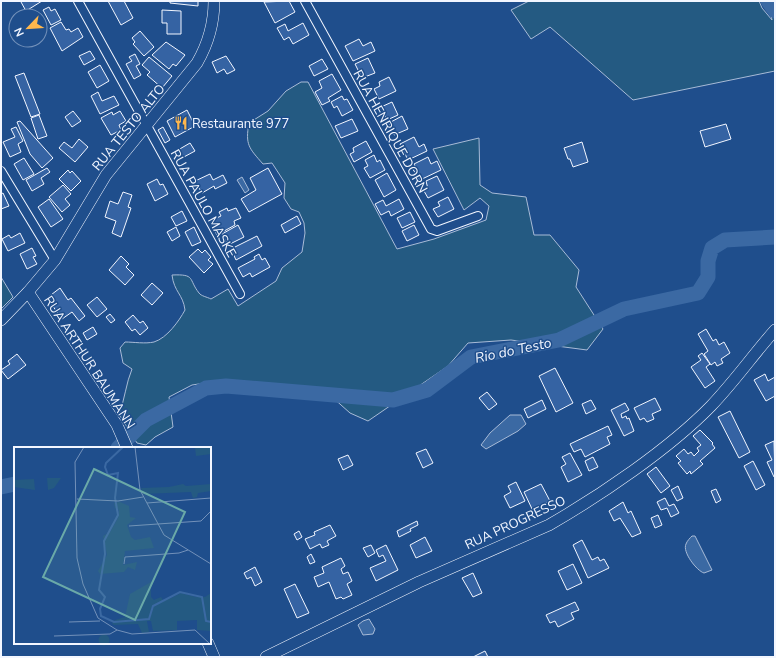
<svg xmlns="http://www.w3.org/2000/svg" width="776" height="658" font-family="'Nunito Sans',sans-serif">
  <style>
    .green { fill: #245a82; stroke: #a8bbd7 }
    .water { fill: #3b69a3; stroke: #a8bbd7 }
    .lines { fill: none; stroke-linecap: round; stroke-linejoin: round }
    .river { stroke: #3b69a3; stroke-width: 15 }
    .building { fill: #3563a3; stroke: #f2f6ff }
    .street-casing { stroke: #f2f6ff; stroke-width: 10 }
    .secondary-casing { stroke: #f2f6ff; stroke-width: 12 }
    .street { stroke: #1f4e8c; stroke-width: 8 }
    .secondary { stroke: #1f4e8c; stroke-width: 11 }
    .labels { text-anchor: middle; stroke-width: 3; stroke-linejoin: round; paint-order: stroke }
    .poi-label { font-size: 13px; fill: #f2f6ff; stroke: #1f4e8c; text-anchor: start }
    .street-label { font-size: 13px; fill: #f2f6ff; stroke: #1f4e8c }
    .water-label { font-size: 14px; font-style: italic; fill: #f2f6ff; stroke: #1f4e8c }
    .inset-river { fill: none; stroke: #3b69a3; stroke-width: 2 }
    .inset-road { fill: none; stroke: #7391ba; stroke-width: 1 }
    .view { fill: #6aa9a8; fill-opacity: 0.15; stroke: #6aa9a8; stroke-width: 2 }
    .inset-edge { fill: none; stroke: #f2f6ff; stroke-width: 2 }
  </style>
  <rect width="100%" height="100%" fill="#1f4e8c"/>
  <g class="green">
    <polygon points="529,1 759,1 762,8 772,20 768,1 775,1 775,71 633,100 550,27 531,39 511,10"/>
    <path d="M 301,82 L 308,82 L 397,249 L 434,239 L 486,220 L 489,206 L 480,198 L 464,210 L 433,149 L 479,138 L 480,185 L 492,193 L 526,197 L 534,235 L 550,235 L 579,270 L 576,287 L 603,329 L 587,350 L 511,340 L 468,343 L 448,366 L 368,421 L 350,413 L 322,388 L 225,380 L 192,385 L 169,397 L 173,427 L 155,437 L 146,445 L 137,443 L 119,414 C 125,399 126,383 132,369 L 123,363 L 120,348 L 125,342 C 134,342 145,344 154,342 C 167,338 179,321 185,310 C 183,294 174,292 172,275 C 196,274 188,279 199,293 C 201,296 207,297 211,299 L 228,289 L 238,306 L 276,281 L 282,268 L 302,252 L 305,233 L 304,223 L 299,212 L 291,209 L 284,198 L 285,183 L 272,163 L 263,164 C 249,148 245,145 249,123 L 268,111 L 286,91 Z"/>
    <polygon points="1,277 13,297 1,309"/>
  </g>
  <g class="water">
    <polygon points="242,177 249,190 245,193 237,180"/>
    <polygon points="510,415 521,415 526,424 518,431 486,449 481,445 490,433"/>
    <path d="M 692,536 L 695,536 L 712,570 L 704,573 C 697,571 682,552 686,544 C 687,541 690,538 692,536 Z"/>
    <polygon points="369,619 375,629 373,634 363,635 358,625 363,621"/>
  </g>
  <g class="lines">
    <g class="river">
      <polyline points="768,1 775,11"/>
      <polyline points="118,448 146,420 206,388 226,386 393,400 427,390 471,357 559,340 624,309 698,293 708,277 708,261 712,248 725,240 775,237"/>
      <polyline points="1,487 15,484"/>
    </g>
  </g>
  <g class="building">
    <polygon points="22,1 42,1 26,11 21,2"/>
    <polygon points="108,1 124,1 133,18 121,25"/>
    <polygon points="170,1 198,1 198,6 170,3"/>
    <polygon points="289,1 295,12 275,23 264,2"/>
    <polygon points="49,7 51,11 55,9 61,20 51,25 43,10"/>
    <polygon points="162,10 181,11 181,34 167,34 167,23 162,23"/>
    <polygon points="61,22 66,30 69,29 71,32 78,28 83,37 62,51 50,28"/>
    <polygon points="303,23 309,35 293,44 289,37 284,40 277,28 285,24 288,31"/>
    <polygon points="140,31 154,47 144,56 133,44 135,42 132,38"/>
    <polygon points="359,39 363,46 371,42 375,51 353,61 345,46"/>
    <polygon points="166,42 185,55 176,66 173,64 169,69 152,55"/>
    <polygon points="90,51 95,59 84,65 79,56"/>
    <polygon points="135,54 140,64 136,66 141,75 134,79 126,64 132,61 129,57"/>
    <polygon points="226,56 235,70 227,74 224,69 217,73 212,62"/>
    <polygon points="149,57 172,76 162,88 147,75 150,72 142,65"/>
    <polygon points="368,58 375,73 362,78 355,64"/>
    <polygon points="322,59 328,69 314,76 309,66"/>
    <polygon points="100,65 109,81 97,88 88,72"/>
    <polygon points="24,73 40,114 31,117 15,76"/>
    <polygon points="332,74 341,90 328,98 330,101 322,105 315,92 322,88 319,81"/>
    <polygon points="389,77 396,91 379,99 374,89 380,86 379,82"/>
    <polygon points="98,92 102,101 114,96 119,105 100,114 91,96"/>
    <polygon points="342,96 344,100 347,99 353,110 342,116 337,106 334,108 331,102"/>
    <polygon points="392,102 398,115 387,120 381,107"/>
    <polygon points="187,110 195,126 175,137 167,121"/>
    <polygon points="73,111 81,121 72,127 65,117"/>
    <polygon points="120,111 126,121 119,125 121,130 111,135 101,118 112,112 113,115"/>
    <polygon points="39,115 47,136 38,139 31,118"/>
    <polygon points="402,116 408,129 394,135 389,123"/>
    <polygon points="352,119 358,131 341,138 335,126"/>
    <polygon points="20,121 53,158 42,168 30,154 17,122"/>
    <polygon points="726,124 731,139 705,147 700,131"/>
    <polygon points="16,127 23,141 18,144 21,152 10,157 3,142 15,137 11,129"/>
    <polygon points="163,127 170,140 165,143 158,130"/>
    <polygon points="414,137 419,147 424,144 427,151 408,160 400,144"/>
    <polygon points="79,139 88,147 75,162 59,148 64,142 72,148"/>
    <polygon points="366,141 372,152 354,162 350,154 354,152 353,148"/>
    <polygon points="582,142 588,162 573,167 570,159 568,159 564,148"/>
    <polygon points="190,143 195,151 182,158 178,150"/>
    <polygon points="374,155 377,162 380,160 385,170 370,178 364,168 368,166 365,160"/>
    <polygon points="428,157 431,164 437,161 441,170 420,180 412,168 415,166 414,164"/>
    <polygon points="24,158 34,174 23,180 14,164"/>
    <polygon points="47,168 50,172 41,178 44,184 32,191 26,180"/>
    <polygon points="268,168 282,194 249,212 241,199 256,190 250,178"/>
    <polygon points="68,170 70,173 72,171 81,181 71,191 59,179"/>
    <polygon points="387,173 396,190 384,197 375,180"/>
    <polygon points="210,174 213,180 223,175 227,183 215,189 214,186 202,193 199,188 197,189 193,182"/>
    <polygon points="437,176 444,190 428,198 424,191 428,189 426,181"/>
    <polygon points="157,179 160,185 163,184 168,194 155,201 147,184"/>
    <polygon points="63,185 71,194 65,199 70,205 62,212 49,197"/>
    <polygon points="123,192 132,195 128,207 131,208 121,237 112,233 116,221 105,217 110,201 118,204"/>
    <polygon points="3,193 9,206 1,209 1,194"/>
    <polygon points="448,197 454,209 438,217 433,209 440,206 438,202"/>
    <polygon points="49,199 63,219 51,227 38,207"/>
    <polygon points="399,199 404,209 391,216 389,211 381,215 375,204 383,200 386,206"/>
    <polygon points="227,208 228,211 236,208 241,218 234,221 235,225 217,235 210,221 221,216 219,212"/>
    <polygon points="182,211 187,221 176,226 171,217"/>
    <polygon points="410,212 415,222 402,228 397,218"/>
    <polygon points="297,216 301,224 285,233 281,225"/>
    <polygon points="238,225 244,237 228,245 222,234"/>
    <polygon points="414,225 419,235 407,241 402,231"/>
    <polygon points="176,227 180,236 172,241 167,232"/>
    <polygon points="194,227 201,242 192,246 185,232"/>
    <polygon points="20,233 25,243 8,251 2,239 9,235 11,238"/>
    <polygon points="257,236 262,246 236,260 231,249"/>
    <polygon points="32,248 36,256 33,257 37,264 27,269 20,254"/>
    <polygon points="198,249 202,253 205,250 211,257 208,260 213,264 204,273 189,257"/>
    <polygon points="259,254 262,260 265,258 270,267 252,277 250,273 243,277 238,268 255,259 254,257"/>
    <polygon points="121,256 129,264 126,267 134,275 125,285 109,270"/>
    <polygon points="152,283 163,293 152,305 141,295"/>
    <polygon points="60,288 68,300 71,298 85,316 79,321 72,312 62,319 47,298"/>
    <polygon points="97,297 107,309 97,317 87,305"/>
    <polygon points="110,314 115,320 111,323 106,317"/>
    <polygon points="133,315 140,323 143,321 148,328 140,335 135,329 132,331 125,322"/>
    <polygon points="93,327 97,334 87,340 83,333"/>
    <polygon points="706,329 713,341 716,339 719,345 724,342 730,353 721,359 723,363 717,366 715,362 711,365 704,354 708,351 698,334"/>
    <polygon points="702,353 710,364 706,367 715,381 705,388 691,367 701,360 698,356"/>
    <polygon points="17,354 26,365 8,379 1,370 10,364 8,361"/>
    <polygon points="555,368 573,403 556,412 539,376"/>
    <polygon points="765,374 768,381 775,377 775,396 766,401 754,380"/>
    <polygon points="487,392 497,404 489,410 479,398"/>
    <polygon points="655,398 661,410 652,414 654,419 647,422 644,418 640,420 634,408"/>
    <polygon points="542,400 546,409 528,418 524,409"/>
    <polygon points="591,400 596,409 586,414 582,404"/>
    <polygon points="625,403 629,410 621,414 622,418 626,416 627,419 629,418 634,431 624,436 611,410"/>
    <polygon points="730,411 750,452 739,458 718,417"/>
    <polygon points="608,426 612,435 607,437 610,444 585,457 581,449 574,452 570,444"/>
    <polygon points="700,430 713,443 712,444 715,448 700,461 703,464 691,474 690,471 687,474 678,463 681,461 676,456 684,449 688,454 691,452 694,456 699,451 697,448 701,445 693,436"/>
    <polygon points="774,441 775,477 774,477 767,462 772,460 765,445"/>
    <polygon points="426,449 433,463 423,468 416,453"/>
    <polygon points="570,453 582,475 568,482 561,467 566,464 562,457"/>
    <polygon points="348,455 353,465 343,470 338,459"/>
    <polygon points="593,457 598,467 589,471 585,461"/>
    <polygon points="753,461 765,485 756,490 744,466"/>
    <polygon points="656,467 670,486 661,493 647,474"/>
    <polygon points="516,482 525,501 510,508 504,496 511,492 508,486"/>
    <polygon points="541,484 550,501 533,511 524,492"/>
    <polygon points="678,486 683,498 677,501 671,490"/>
    <polygon points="716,489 721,500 716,503 711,491"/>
    <polygon points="665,498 669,506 674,504 679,513 671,517 667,508 661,510 657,502"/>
    <polygon points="623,502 628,513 631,511 641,533 632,537 620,518 614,521 609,511"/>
    <polygon points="658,515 662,525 655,528 651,518"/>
    <polygon points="417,521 418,525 410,529 411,531 399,537 397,531"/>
    <polygon points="330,525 336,536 327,541 329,545 322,548 320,544 310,549 305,539 315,535 314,532"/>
    <polygon points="299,531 302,537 297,540 294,534"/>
    <polygon points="425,537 432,551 416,558 410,545"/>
    <polygon points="582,540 592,560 598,557 600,561 604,559 609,568 588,578 573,545"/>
    <polygon points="371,545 375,553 368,557 363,548"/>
    <polygon points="386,545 398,570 376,581 370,568 386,561 383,555 379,557 376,550"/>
    <polygon points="311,554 315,562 310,564 307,557"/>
    <polygon points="341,558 345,566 341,569 343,574 348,572 352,581 347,584 352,595 343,599 341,597 336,599 329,582 318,587 314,577 324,573 322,567"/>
    <polygon points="573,564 582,583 567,590 558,571"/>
    <polygon points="255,567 262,582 255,586 251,577 247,579 244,573"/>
    <polygon points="473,573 482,593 473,597 462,578"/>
    <polygon points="295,584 309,613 297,618 284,589"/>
    <polygon points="575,602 579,610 571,613 574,619 558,627 555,621 550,623 546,615"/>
    <polygon points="485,651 488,657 473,657"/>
  </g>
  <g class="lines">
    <g class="street-casing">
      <g id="street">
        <polyline points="78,1 240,294"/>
        <polyline points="305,1 431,229 437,231 478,216"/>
        <polyline points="1,171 55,260"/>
      </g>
    </g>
    <g class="secondary-casing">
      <g id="secondary">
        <polyline points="28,292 117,425 127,448"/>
        <path d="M 1,320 L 28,292 L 55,260 L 106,175 L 197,63 C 208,44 214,22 214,1"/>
        <polyline points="208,643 214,657"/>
        <path d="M 266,657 L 419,582 L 549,525 C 601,495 669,449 711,406 C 734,382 753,355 775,330"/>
      </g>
    </g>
    <use href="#street" class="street"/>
    <use href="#secondary" class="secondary"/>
  </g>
  <defs>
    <g id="restaurant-bare" transform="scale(1.08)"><path d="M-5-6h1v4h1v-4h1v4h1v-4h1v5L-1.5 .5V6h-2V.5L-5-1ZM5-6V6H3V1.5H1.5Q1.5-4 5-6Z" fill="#ffb74d" stroke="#1f4e8c" stroke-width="2.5" paint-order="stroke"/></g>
  </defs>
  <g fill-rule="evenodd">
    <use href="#restaurant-bare" x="181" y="123"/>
  </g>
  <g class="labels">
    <g class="poi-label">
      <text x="192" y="128">Restaurante 977</text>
    </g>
    <g class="street-label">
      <text transform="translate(128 127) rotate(-51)" y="5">RUA TESTO ALTO</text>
      <text transform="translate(391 131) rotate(61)" y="5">RUA HENRIQUE DORN</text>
      <text transform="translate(204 203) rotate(61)" y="5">RUA PAULO MASKE</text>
      <text transform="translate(90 362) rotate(57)" y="5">RUA ARTHUR BAUMANN</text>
      <text transform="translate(515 522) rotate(-25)" y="5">RUA PROGRESSO</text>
    </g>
    <g class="water-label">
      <text transform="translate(513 350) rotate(-12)" y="5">Rio do Testo</text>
    </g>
  </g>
  <g transform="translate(14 447)">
    <rect width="197" height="197" fill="#1f4e8c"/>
    <path d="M 181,0 L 197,0 L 197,7 L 182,9 ZM 33,31 L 47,31 L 40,41 L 34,43 ZM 20,32 L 21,43 L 0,40 L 0,33 ZM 169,37 L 172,39 L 197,37 L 197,44 L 184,46 L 183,50 L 179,51 L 177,45 L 129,47 L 127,41 L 155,40 ZM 106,55 L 115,59 L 116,70 L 122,71 L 113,78 L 117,90 L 121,93 L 136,90 L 140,101 L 111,104 L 109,118 L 123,115 L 121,123 L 114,120 L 110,125 L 86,127 L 84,124 L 93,108 L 89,89 L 96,85 L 104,71 L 105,63 L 101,61 L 100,56 ZM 137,135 L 137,150 L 140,153 L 147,150 L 149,153 L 157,151 L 167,146 L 182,150 L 191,150 L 197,146 L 197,184 L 183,183 L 183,173 L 163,174 L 163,183 L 139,184 L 137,174 L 133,174 L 135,185 L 128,186 L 124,177 L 100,178 L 98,176 L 101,173 L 111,170 L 116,147 ZM84.5 193a5.5 5.5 0 1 1 11 0a5.5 5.5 0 1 1-11 0Z" fill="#245a82"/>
    <path class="inset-river" d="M 109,0 L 92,16 L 91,20 L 94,28 L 104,26 L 101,51 L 104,68 L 90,94 L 91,107 L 85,143 L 91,150 L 86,162 L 87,169 L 100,175 L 135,172 L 139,159 L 166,145 L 188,150 L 192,174 L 197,175"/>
    <path class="inset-road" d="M 70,0 L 61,15 L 63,111 L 69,137 L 84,171 L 103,183 L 118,187 L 181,183 L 196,197M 121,0 L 126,43 L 150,88 L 197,117M 63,52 L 104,54 L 129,50M 133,56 L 197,51M 115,79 L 187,74 L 197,64M 110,117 L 111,110 L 165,106 L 174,103M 55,175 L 86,174M 40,189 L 96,187 L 103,183"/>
    <path class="view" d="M 80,22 L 171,65 L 121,173 L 29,130 Z"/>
    <rect width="197" height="197" class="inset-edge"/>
  </g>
  <rect width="776" height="658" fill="none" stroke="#f2f6ff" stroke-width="4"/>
  <g transform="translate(28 28) rotate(245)"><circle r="19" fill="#1f4e8c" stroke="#7391ba"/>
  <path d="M0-3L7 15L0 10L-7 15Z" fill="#ffb74d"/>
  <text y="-6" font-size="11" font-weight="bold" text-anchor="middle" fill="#f2f6ff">N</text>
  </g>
</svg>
